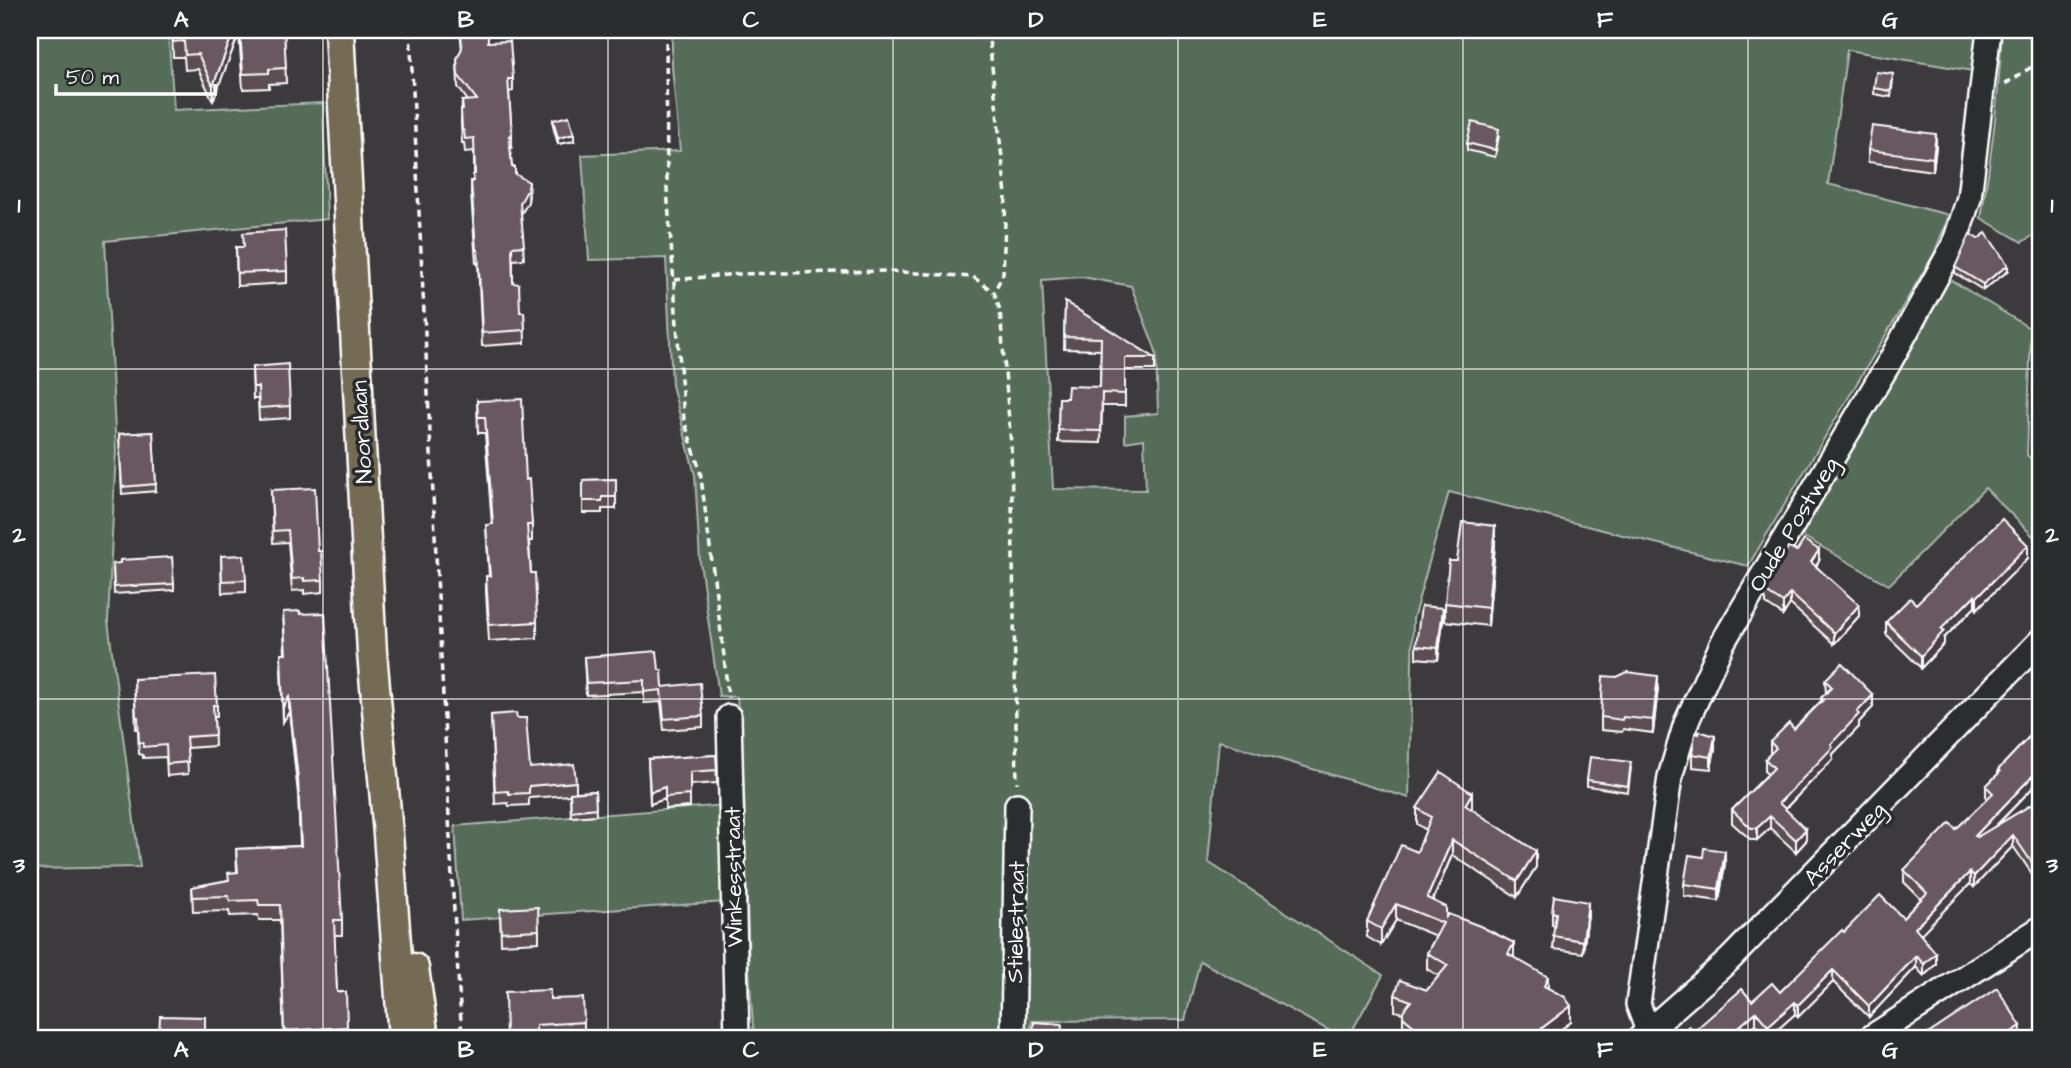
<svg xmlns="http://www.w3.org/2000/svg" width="2071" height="1068" font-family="'Architects Daughter',sans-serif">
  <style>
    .green { fill: #546c59; stroke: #aab6ac; stroke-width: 2; fill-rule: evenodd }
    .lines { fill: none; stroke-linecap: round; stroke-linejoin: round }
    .minor-casing { stroke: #fff; stroke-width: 28 }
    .major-casing { stroke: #fff; stroke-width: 33 }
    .path { stroke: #fff; stroke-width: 3.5; stroke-dasharray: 7 5; stroke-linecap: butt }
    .minor { stroke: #2a2d2e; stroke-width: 23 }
    .major { stroke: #756b52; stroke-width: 28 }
    .wall { fill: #5b4d53; stroke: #fff; stroke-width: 2 }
    .shaded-wall { fill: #4a3e44; stroke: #fff; stroke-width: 2 }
    .building { fill: #6a5961; stroke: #fff; stroke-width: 2 }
    .grid { fill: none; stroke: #fff; stroke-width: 2; stroke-opacity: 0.55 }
    .labels { text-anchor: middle; stroke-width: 7; stroke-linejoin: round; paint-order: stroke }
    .street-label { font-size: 23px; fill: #fff; stroke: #2a2d2e }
    .neatline { fill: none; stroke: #fff; stroke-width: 2.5 }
    .grid-label { font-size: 23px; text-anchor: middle; font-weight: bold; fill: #fff }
  </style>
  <rect width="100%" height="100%" fill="#3d3a3d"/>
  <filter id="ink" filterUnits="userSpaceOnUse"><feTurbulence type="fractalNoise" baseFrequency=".0143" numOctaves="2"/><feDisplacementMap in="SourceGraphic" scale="14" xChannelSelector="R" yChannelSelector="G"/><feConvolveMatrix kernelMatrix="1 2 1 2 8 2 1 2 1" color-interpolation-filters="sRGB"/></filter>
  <g filter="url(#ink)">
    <g class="green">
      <polygon points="30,30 168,30 174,110 323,103 327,219 105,241 116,450 108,621 140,867 30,869"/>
      <path d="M 672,30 L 1977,30 L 1973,71 L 1847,50 L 1828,184 L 1949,215 L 1934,254 L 1748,566 L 1449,492 L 1413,619 L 1409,798 L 1219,741 L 1208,862 L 1383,975 L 1348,1038 L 1343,1038 L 1200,961 L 1185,1020 L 1032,1021 L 1030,1038 L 754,1038 L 749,970 L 744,792 L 737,697 L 719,696 L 700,562 L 695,475 L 672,385 L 666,258 L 589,260 L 582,155 L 680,151 L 672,67 ZM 1082,277 L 1131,286 L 1156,351 L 1158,413 L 1125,416 L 1125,442 L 1144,439 L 1146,490 L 1053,489 L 1042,280 Z"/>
      <path d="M 2002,30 L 2041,30 L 2041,231 L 2022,242 L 1981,218 C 1992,156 1999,93 2002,30 Z"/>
      <polygon points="1946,277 2031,329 2027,455 2041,468 2041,544 1985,488 1889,585 1797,533"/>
      <polygon points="726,805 725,902 461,920 455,826"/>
    </g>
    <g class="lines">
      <g class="minor-casing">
        <g id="minor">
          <polyline points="729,717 737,1038"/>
          <polyline points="1648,1031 1638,1004 1670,777 1686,723 1723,642 1889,363 1954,245 1969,198 1989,30"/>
          <polyline points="1013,1038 1017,805"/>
          <polyline points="1640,1038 1729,960 2041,640"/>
          <polyline points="1870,1038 2041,928"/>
        </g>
      </g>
      <g class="major-casing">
        <g id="major">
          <polyline points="339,30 372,653 388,834 403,1038"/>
          <polyline points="414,968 424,1038"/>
        </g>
      </g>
      <g class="path">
        <polyline points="410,30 452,878 462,1038"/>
        <polyline points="666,30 667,189 684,420 700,470 724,656 728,698"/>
        <polyline points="988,30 1006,195 1003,274 994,292 1000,310 1011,445 1017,783"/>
        <polyline points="2005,84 2041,61"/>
        <polyline points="674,280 737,274 888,271 973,277 994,292"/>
      </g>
      <use href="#minor" class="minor"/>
      <use href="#major" class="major"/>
    </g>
    <g class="wall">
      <polygon points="172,30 284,30 286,83 269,84 269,88 243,89 239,33 213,101 198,69 185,70 184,57 173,57"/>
      <polygon points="460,30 488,30 488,42 513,79 513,91 509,92 512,135 512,148 510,148 512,167 529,195 528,202 521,214 524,259 513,260 513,283 520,312 524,312 525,343 482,346 478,263 476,263 471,194 471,181 473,181 474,174 474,151 465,152 464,143 462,143 461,123 462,101 468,101 458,87 457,59 462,50"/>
      <polygon points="1893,80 1891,97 1874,94 1874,88"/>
      <polygon points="553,120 574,141 558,144 553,126"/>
      <polygon points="1499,135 1495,157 1467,150 1467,143"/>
      <polygon points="1936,146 1933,171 1868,162 1868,150"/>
      <polygon points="236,247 287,271 287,283 237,286"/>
      <polygon points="1955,267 2008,271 1983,290 1955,273"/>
      <polygon points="1065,302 1155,358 1155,370 1125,370 1125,406 1102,406 1101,443 1058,442 1059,398 1067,398 1100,387 1101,350 1064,349"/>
      <polygon points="252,367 290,406 290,418 259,420 258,399 253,399"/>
      <polygon points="477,401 526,480 532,525 532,541 529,541 531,573 537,622 537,638 489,641 486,592 486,576 489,576 486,525 492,525 485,433 478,433"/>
      <polygon points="153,432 156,491 122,494 119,434"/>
      <polygon points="616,479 616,509 602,509 602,513 583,513 583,480"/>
      <polygon points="271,490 318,551 323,580 323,592 304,594 304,590 292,591 288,542 273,543"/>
      <polygon points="1495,544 1488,626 1445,621 1445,603 1457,561"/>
      <polygon points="221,556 246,580 246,592 222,593"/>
      <polygon points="2028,558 1977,609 1975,607 1944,638 1944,644 1921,668 1886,634 1886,622"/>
      <polygon points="1819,561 1816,566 1859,616 1834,644 1790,604 1783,615 1766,604 1766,600 1765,599 1765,588"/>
      <polygon points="113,564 174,584 174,590 114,594"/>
      <polygon points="283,612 342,920 342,935 334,935 337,992 347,1027 347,1038 284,1038 280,920 259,920 258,915 230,916 229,911 193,912 192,887 228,880 237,872 236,849 300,846 298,794 289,712 283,722 281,669 285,654"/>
      <polygon points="1443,621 1438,660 1416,658 1416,646"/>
      <polygon points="584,657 659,670 663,687 703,716 703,727 664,730 661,702 644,703 644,692 586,695"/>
      <polygon points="1617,677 1658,688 1653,733 1623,729 1622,732 1601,730 1601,717"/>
      <polygon points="134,679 217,705 217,717 214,717 215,746 187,748 188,774 167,776 166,757 143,758 143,755 139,754 138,729 136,729"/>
      <polygon points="1825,680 1873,707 1859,722 1859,727 1833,754 1833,759 1785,809 1806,841 1796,852 1770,828 1757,840 1751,840 1732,823 1732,810 1768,774 1765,772 1765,759 1770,754 1770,742 1794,729 1821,701 1821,698 1826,693"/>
      <polygon points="491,715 517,718 530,768 576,782 576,792 595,791 596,815 571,817 570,795 529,798 529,805 509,806 508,803 495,804"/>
      <polygon points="2041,724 2041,779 1996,826 2041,799 2041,883 2039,884 2013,846 1974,887 1970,884 1920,934 1936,964 1924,976 1916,967 1869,1017 1833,982 1798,1017 1795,1014 1768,1038 1756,1024 1739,1038 1676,1038 1694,1031 1752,1001 1780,992 1844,932 1903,918 1921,899 1904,882 1904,870 1956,829 1987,799 1986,798 1986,786 1998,774 1998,770"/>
      <polygon points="1715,748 1711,769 1692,767 1692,754"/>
      <polygon points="716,755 717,783 690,785 690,807 665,809 665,799 650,804 648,759"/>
      <polygon points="1631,768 1628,792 1587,786 1587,780"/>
      <polygon points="1417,808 1472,809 1472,810 1536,867 1517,897 1452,855 1433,901 1446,917 1514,958 1548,988 1571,1022 1549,1038 1409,1038 1403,1033 1403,1013 1395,1011 1395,995 1427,990 1439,976 1427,969 1427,953 1436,936 1396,920 1381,945 1367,937 1367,921 1417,852 1426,830 1417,824"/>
      <polygon points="1725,863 1719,901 1684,896 1684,884"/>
      <polygon points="500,909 539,930 539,942 501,944"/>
      <polygon points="1552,912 1588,914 1583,953 1553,949 1555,925 1552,925"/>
      <polygon points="550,999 584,1022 584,1035 506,1038"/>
    </g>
    <g class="shaded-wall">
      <polygon points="234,30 239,30 239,33 213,101 213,86"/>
      <polygon points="574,134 574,141 558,144 558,138"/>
      <polygon points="1936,134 1936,146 1933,171 1933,158"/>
      <polygon points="529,182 528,202 520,216 520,203"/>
      <polygon points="2008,265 2008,271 1983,290 1983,284"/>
      <polygon points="1495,526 1495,544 1488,626 1488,608"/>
      <polygon points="2028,545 2028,558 1977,609 1977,597"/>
      <polygon points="1819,550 1819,561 1811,574 1811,562"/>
      <polygon points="1790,593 1790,604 1783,615 1783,603"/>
      <polygon points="1975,595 1975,607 1944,638 1944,644 1921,668 1921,656 1941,629"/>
      <polygon points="1859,605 1859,616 1834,644 1834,633"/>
      <polygon points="1443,608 1443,621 1438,660 1438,648"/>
      <polygon points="1658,676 1658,688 1653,733 1653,720"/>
      <polygon points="1873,695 1873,707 1859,722 1859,727 1833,754 1833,759 1779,815 1779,803 1857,712"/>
      <polygon points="289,697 289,712 283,722 283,707"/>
      <polygon points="1715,736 1715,748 1711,769 1711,757"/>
      <polygon points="2041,767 2041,779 1975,847 1975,836"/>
      <polygon points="665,787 665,799 650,804 650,792"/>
      <polygon points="1472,793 1472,809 1465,821 1465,805"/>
      <polygon points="1770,816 1770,828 1757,840 1757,828"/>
      <polygon points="1806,829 1806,841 1796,852 1796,840"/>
      <polygon points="2013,835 2013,846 1974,887 1974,876"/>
      <polygon points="1452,840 1452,855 1427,914 1427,898"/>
      <polygon points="1536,851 1536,867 1517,897 1517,881"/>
      <polygon points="1725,851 1725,863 1719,901 1719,889"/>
      <polygon points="2041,871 2041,883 2039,884 2039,873"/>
      <polygon points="1970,872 1970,884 1915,940 1915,928"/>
      <polygon points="1588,902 1588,914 1583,953 1583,941"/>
      <polygon points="1396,904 1396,920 1381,945 1381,929"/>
      <polygon points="1514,943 1514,959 1508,954"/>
      <polygon points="1936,953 1936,964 1924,976 1924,964"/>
      <polygon points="1916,956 1916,967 1869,1017 1869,1006"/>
      <polygon points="1833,970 1833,982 1798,1017 1798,1005"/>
      <polygon points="1548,977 1548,993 1544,986"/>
      <polygon points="1795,1002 1795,1014 1768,1038 1768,1026"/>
      <polygon points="1571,1006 1571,1022 1549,1038 1538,1038 1538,1031"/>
      <polygon points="1756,1012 1756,1024 1739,1038 1726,1038"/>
      <polygon points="2021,1026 2020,1038 2002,1038"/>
      <polygon points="1533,1031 1533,1038 1524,1038"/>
    </g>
    <g class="building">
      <polygon points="172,30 234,30 213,86 198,54 185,55 184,41 173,42"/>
      <polygon points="240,30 284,30 286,68 269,69 269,73 243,74"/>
      <polygon points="461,30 488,30 488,42 510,41 513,79 508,79 512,135 509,136 512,167 515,167 515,174 529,182 528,189 520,203 524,246 512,247 513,283 519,284 520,312 524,312 525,330 482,333 478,250 476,250 471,181 473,181 473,175 475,174 474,138 465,139 464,131 462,130 461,110 463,110 462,101 477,100 458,75 457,59 462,48"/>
      <polygon points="1876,72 1893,74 1891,91 1874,88"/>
      <polygon points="569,116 574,134 558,138 553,120"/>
      <polygon points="1472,122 1499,129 1495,150 1467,143"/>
      <polygon points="1872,126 1936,134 1933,158 1868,150"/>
      <polygon points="285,230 287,271 237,273 236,247 244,247 243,233"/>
      <polygon points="1986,233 2008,265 1983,284 1955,267 1970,234 1978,239"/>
      <polygon points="1065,302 1155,358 1125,358 1125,394 1102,393 1101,431 1058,430 1059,398 1067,398 1068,386 1100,387 1101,338 1064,337"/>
      <polygon points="288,364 290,406 259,408 258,387 253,387 252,367"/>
      <polygon points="522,399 526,480 529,479 532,525 527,525 531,573 535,573 537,622 489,625 486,576 490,576 486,525 493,524 485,417 478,417 477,401"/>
      <polygon points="153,432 156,484 122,487 119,434"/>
      <polygon points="616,479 616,497 602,497 602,501 583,501 583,480"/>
      <polygon points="315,488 318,551 321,551 323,580 304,581 304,578 292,579 288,530 273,531 271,490"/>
      <polygon points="2002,519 2028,545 1977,597 1975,595 1941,629 1944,631 1921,656 1886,622 1910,598 1916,604"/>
      <polygon points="1462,522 1495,526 1488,608 1445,603 1449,561 1457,561"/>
      <polygon points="1804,540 1819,550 1811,562 1859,605 1834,633 1790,593 1783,603 1766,592 1768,590 1765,588 1788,548 1797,551"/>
      <polygon points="244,555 246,580 222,581 221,556"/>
      <polygon points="172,557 174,584 114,587 113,564 120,563 120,560"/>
      <polygon points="1421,606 1443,608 1438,648 1416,646"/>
      <polygon points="300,611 300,614 325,613 342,920 334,920 337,992 346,992 347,1027 284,1031 280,905 259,905 258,900 230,901 229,896 193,897 192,887 229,880 228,873 238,872 236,849 301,846 298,779 289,697 283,707 281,654 286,654 283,612"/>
      <polygon points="657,651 659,670 662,670 663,687 700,683 703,716 664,719 661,690 644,692 644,680 586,683 584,657"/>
      <polygon points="1842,663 1873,695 1857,712 1859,714 1831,744 1833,747 1779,803 1806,829 1796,840 1770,816 1757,828 1751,828 1732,810 1774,768 1765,759 1776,748 1770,742 1789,723 1794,729 1823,700 1821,698 1832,687 1825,680"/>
      <polygon points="1627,672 1658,676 1653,720 1623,717 1622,720 1601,717 1603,676 1617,677"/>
      <polygon points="215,675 217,705 213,705 215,735 186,737 188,762 167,764 166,745 143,747 143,743 139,743 138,717 136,717 134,679"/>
      <polygon points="516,713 517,718 526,718 530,768 574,764 576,782 529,786 529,793 509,794 508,791 495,792 491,715"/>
      <polygon points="2041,724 2041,767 1975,836 1977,837 2041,799 2041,871 2039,873 2013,835 1974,876 1970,872 1915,928 1936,953 1924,964 1916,956 1869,1006 1833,970 1798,1005 1795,1002 1768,1026 1756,1012 1726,1038 1676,1038 1689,1026 1694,1031 1742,989 1752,1001 1772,983 1780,992 1842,930 1844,932 1880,895 1903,918 1927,893 1904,870 1950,823 1956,829 1993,793 1986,786 2000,772 1998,770"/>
      <polygon points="1699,731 1715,736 1711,757 1692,754 1695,733 1699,734"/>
      <polygon points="716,755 717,770 690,772 690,795 665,797 665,787 650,792 648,759"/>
      <polygon points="1590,757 1631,762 1628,786 1587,780"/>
      <polygon points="1441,772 1472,793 1465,805 1536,851 1517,881 1452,840 1427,898 1446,907 1446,917 1448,914 1480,926 1514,943 1508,954 1548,977 1544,986 1565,997 1571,1006 1538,1031 1533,1031 1524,1038 1428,1038 1403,1017 1403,1011 1411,1001 1395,995 1400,980 1427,990 1448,965 1427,953 1443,923 1396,904 1381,929 1367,921 1401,845 1417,852 1431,817 1417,808"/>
      <polygon points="595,791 596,808 571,811 570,793"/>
      <polygon points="1704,848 1725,851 1719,889 1684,884 1689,855 1703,857"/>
      <polygon points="1554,896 1588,902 1583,941 1553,936 1556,913 1552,912"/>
      <polygon points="538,907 539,930 501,932 500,909"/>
      <polygon points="1997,988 2021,1026 2002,1038 1922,1038"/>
      <polygon points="550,990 550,999 583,998 584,1022 536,1025 536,1038 506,1038 505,992"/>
      <polygon points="160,1016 205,1017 205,1033 243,1033 243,1035 268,1036 268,1038 159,1038"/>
      <polygon points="1034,1022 1062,1024 1061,1038 1033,1038"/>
    </g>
  </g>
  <path class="grid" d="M 323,30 L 323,1038M 608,30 L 608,1038M 893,30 L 893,1038M 1178,30 L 1178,1038M 1463,30 L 1463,1038M 1748,30 L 1748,1038M 30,369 L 2041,369M 30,699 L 2041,699"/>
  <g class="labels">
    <g class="street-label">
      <text transform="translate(361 432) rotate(-93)" y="8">Noordlaan</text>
      <text transform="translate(1793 524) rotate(-59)" y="8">Oude Postweg</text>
      <text transform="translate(1844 843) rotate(-46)" y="8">Asserweg</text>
      <text transform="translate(733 877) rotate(-91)" y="8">Winkesstraat</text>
      <text transform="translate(1015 922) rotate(-89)" y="8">Stielestraat</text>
    </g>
  </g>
  <rect width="2071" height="1068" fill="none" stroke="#2a2d2e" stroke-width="77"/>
  <path d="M56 84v10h159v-10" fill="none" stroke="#ffffff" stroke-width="3.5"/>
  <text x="66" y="84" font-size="21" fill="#ffffff" stroke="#2a2d2e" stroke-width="5" paint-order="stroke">50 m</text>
  <rect x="38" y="38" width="1994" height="992" class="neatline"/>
  <g class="grid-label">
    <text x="181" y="27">A</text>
    <text x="466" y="27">B</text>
    <text x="751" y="27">C</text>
    <text x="1036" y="27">D</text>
    <text x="1320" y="27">E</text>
    <text x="1605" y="27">F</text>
    <text x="1890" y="27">G</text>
    <text x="19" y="212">1</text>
    <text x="2052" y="212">1</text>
    <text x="19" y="542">2</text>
    <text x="2052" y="542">2</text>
    <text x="19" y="872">3</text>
    <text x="2052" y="872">3</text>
    <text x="181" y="1057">A</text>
    <text x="466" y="1057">B</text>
    <text x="751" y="1057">C</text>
    <text x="1036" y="1057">D</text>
    <text x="1320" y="1057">E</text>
    <text x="1605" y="1057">F</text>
    <text x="1890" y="1057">G</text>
  </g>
</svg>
